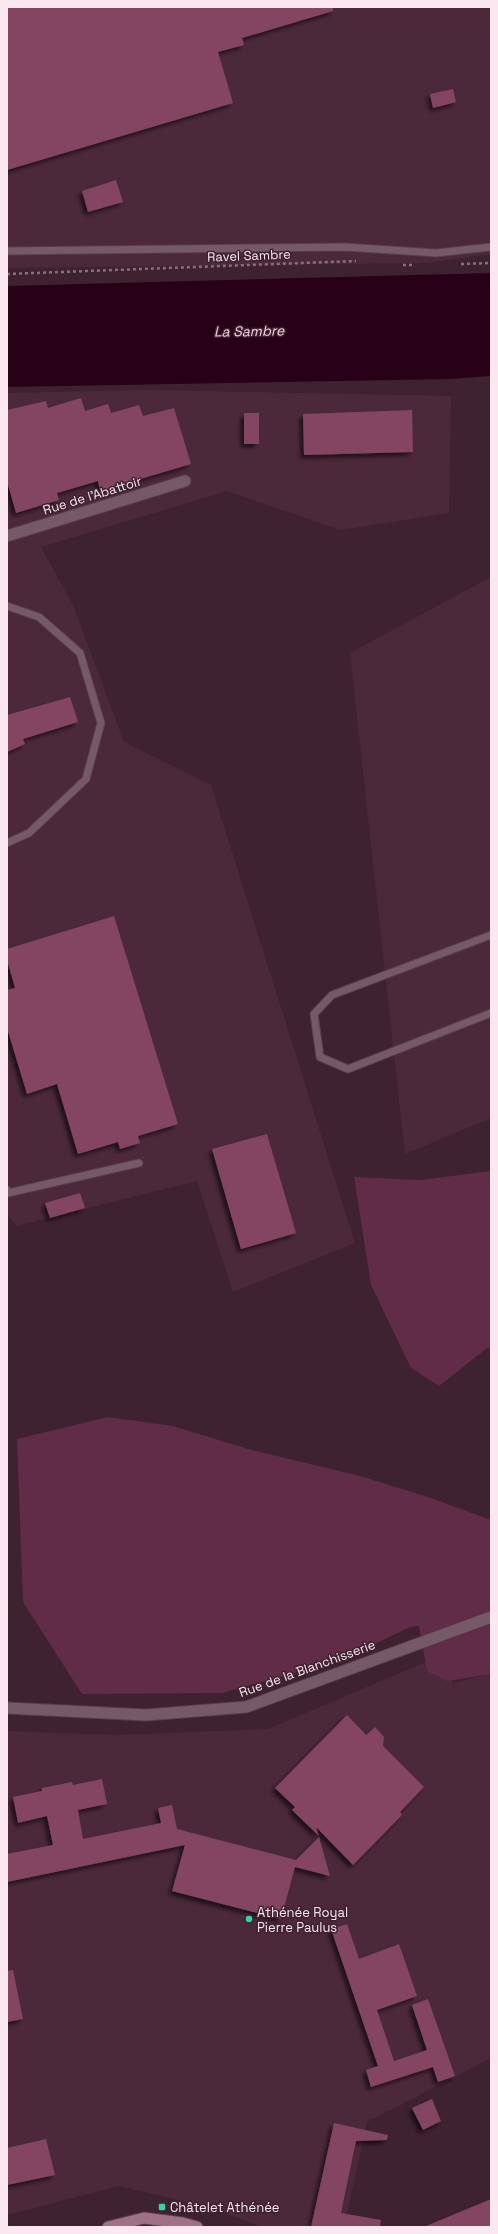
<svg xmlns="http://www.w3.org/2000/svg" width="498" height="2234" font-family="'Space Grotesk',sans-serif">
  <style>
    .built { fill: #4c293a }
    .green { fill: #612c47 }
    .water { fill: #280017 }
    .building { fill: #844464; filter: url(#shadow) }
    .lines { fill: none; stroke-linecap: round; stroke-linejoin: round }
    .service-casing { stroke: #583e4b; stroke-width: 9 }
    .minor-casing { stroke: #583e4b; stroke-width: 13 }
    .secondary-casing { stroke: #583e4b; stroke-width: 13 }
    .path { stroke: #88707c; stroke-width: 2.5; stroke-dasharray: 3 3; stroke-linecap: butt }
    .service { stroke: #765966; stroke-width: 7 }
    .minor { stroke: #765966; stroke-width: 11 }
    .secondary { stroke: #9f7086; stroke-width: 11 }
    .poi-dot { fill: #31d4a9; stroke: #3e2230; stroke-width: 1.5 }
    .labels { text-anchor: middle; stroke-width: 3; stroke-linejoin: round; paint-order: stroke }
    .street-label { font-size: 13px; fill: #fbe7f0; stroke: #3e2230 }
    .poi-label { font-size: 13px; fill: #fbe7f0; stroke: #3e2230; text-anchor: start }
    .water-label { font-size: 14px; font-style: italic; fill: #f6cedf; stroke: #3e2230 }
  </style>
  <defs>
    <filter id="shadow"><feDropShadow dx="-3.5" dy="3.5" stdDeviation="2" flood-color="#0009"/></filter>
  </defs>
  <rect width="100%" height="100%" fill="#3e2230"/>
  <g class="built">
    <polygon points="7,7 491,7 491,254 426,263 7,268"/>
    <polygon points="147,390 451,396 449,513 340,530 227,491 41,547 73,605 124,742 211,785 355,1243 233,1292 197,1181 16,1226 7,1214 7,393"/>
    <polygon points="491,577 491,1118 405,1154 350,653"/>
    <polygon points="442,1655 456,1691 454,1683 491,1673 491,2058 367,2122 344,2227 262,2227 207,2207 119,2186 7,2215 7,1731 118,1735 268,1729"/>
  </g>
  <g class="green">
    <polygon points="491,1171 491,1349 487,1348 439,1386 411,1368 371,1285 354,1177 421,1180"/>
    <polygon points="108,1417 173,1426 248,1449 360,1476 428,1497 491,1520 491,1674 447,1681 427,1671 419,1626 410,1627 341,1660 222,1693 82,1694 23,1602 17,1439"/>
  </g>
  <polygon class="water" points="491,273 491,376 450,379 7,387 7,286"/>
  <g class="building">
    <polygon points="7,7 333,7 333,11 242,38 244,45 218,52 233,103 7,170"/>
    <polygon points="453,89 456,102 433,108 430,94"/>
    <polygon points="116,180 123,202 88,212 82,191"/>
    <polygon points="81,398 85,411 108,404 111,413 139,405 143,416 174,408 191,464 100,491 98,481 57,493 59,500 16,513 7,481 7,410 46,401 48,408"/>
    <polygon points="412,410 413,452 304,455 303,414"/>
    <rect x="244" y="413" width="15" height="31"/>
    <polygon points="70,697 78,722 23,739 25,744 7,752 7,715"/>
    <polygon points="114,916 178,1124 138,1136 140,1143 120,1149 118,1142 78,1154 57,1084 27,1094 7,1028 7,990 15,988 7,960 7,949"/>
    <polygon points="267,1134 296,1233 241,1249 212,1149"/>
    <polygon points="80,1193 85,1208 50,1218 45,1203"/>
    <polygon points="347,1715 366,1735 375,1727 384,1737 383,1746 424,1787 400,1812 402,1815 353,1865 316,1827 319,1836 292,1810 295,1807 275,1788"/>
    <polygon points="102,1779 107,1804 78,1810 83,1839 161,1823 158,1808 172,1805 177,1829 296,1860 319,1837 330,1876 295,1867 281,1919 172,1891 185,1845 7,1882 7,1854 53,1845 47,1816 18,1823 13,1797 42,1791 42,1788 72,1782 73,1785"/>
    <polygon points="347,1924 359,1959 399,1944 417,1996 377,2010 394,2061 427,2050 412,2005 428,1999 455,2076 438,2082 433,2067 371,2087 366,2070 378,2066 331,1929"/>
    <polygon points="13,1970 23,2019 7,2022 7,1971"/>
    <polygon points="432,2099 441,2121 423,2130 412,2108"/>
    <polygon points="334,2123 388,2135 387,2140 356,2141 341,2213 381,2220 380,2227 311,2227"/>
    <polygon points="46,2139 55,2175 7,2185 7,2148"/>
    <polygon points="491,2199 491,2227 426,2227 426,2226"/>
  </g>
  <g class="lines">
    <g class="service-casing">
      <g id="service">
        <polyline points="7,251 345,247 436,253 491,247"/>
        <polyline points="7,606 39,617 80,653 101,723 86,779 29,833 7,843"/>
        <polyline points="491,935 332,995 314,1014 320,1057 348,1069 491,1013"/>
        <polyline points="7,1190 8,1193 139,1163"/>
      </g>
    </g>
    <g class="minor-casing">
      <g id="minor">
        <polyline points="7,536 185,481"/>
        <polyline points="7,1708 146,1715 246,1707 491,1617"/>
      </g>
    </g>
    <g class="secondary-casing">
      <polyline id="secondary" points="108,2227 144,2218 183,2223 197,2227"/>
    </g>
    <g class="path">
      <polyline points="461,264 491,263"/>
      <polyline points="403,265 414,265"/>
      <polyline points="7,274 356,261"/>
    </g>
    <use href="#service" class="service"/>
    <use href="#minor" class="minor"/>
    <use href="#secondary" class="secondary"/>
  </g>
  <g class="poi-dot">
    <circle cx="249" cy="1919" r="4"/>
    <rect x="158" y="2203" width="8" height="8" rx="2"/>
  </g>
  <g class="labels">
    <g class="street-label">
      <text transform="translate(249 255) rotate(-2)" y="5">Ravel Sambre</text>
      <text transform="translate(92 495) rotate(-17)" y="5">Rue de l'Abattoir</text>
      <text transform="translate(307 1668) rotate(-20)" y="5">Rue de la Blanchisserie</text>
    </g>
    <g class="poi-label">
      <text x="257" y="1917">Athénée Royal<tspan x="257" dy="15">Pierre Paulus</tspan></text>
      <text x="170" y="2212">Châtelet Athénée</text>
    </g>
    <g class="water-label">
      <text transform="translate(249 331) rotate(-1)" y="5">La Sambre</text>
    </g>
  </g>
  <rect width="498" height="2234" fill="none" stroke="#fbe7f0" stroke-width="16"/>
</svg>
